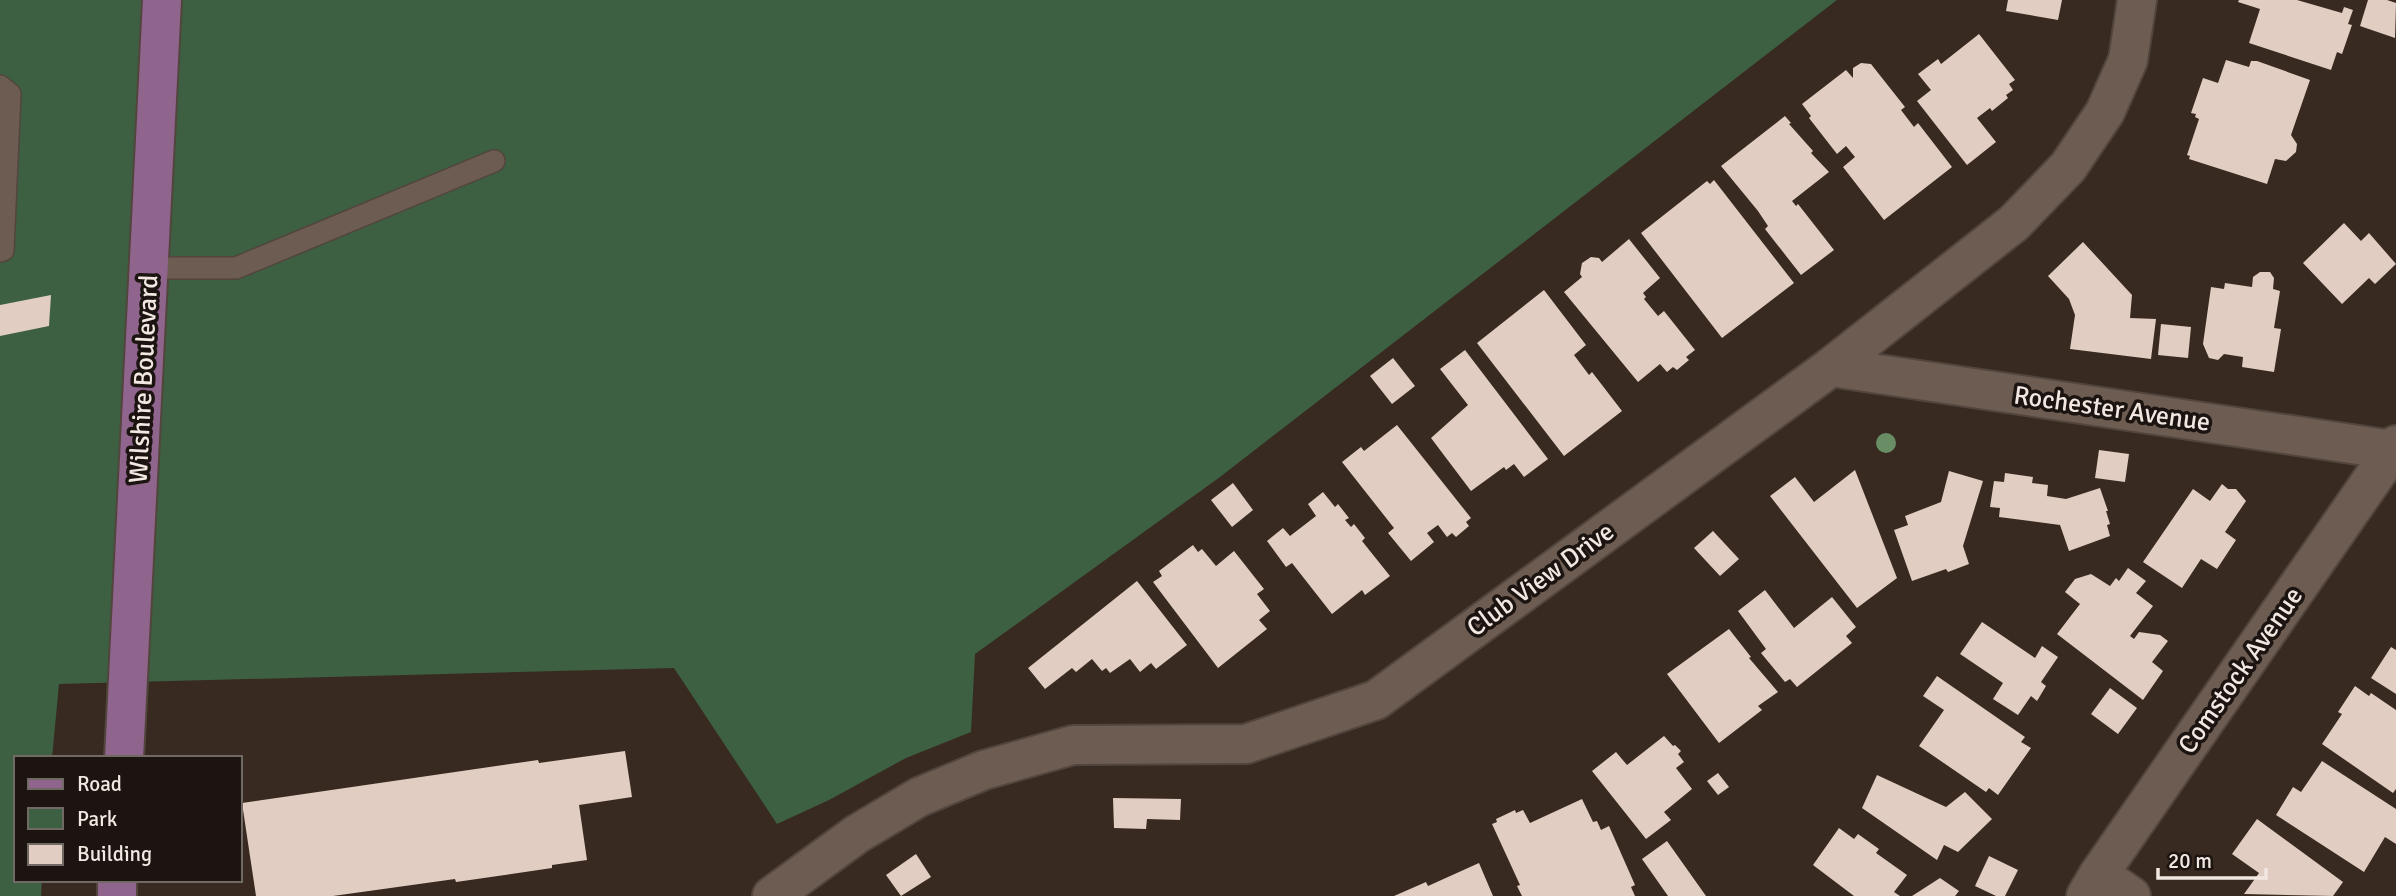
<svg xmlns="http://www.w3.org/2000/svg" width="2396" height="896" font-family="Signika,sans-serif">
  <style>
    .green { fill: #3d5f42 }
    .building { fill: #e1cdc1 }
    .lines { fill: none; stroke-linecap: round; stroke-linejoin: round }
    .service-casing { stroke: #52453d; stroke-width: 24 }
    .minor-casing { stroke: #52453d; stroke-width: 42 }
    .primary-casing { stroke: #52453d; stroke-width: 42 }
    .service { stroke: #6d5c52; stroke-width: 21 }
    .minor { stroke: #6d5c52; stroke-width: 38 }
    .primary { stroke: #90658d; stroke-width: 38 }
    .tree { fill: #698d65 }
    .labels { text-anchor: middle; stroke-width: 7; stroke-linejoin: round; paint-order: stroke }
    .street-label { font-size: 26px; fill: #f2e8e1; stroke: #1b1410 }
  </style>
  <rect width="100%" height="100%" fill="#382a20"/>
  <polygon class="green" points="0,0 1837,0 1220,477 975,654 971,732 906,758 829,800 777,824 674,668 59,684 52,758 16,758 16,880 42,880 41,896 0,896"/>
  <g class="building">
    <polygon points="2008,0 2062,0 2058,20 2006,11"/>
    <polygon points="2239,0 2297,0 2342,13 2344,7 2353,10 2348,24 2352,25 2342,54 2337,52 2331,70 2249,43 2260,9 2238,2"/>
    <polygon points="2368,0 2387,0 2396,3 2395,38 2360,26"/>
    <polygon points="1979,34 2015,80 2009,84 2013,90 2006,95 2008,98 1992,111 1990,108 1977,118 1996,142 1967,165 1917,101 1931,90 1918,74 1938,59 1941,64"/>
    <polygon points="2226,60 2249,67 2251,61 2257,61 2310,80 2291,135 2297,144 2296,152 2286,161 2275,159 2267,184 2189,159 2190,156 2187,155 2199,119 2195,117 2196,114 2191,113 2203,78 2218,83"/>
    <polygon points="1861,63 1871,64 1905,107 1901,110 1914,127 1918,123 1952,167 1884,220 1843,167 1855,157 1846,146 1837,154 1809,118 1811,116 1802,104 1846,70 1853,78 1853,68"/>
    <polygon points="1785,116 1791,123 1789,124 1813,151 1811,153 1829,172 1792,201 1796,206 1798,204 1834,250 1801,275 1765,229 1768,226 1758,211 1721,166"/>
    <polygon points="1714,180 1794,283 1722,338 1641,233 1707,181 1710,184"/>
    <polygon points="2344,223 2361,241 2369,233 2396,264 2375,284 2369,278 2342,304 2303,263"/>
    <polygon points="1629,239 1660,278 1643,293 1646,297 1644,299 1658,316 1664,311 1695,350 1686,357 1689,360 1677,370 1673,367 1667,372 1660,364 1638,382 1564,292 1582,277 1580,274 1582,263 1591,257 1599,258 1602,262"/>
    <polygon points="2083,242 2132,295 2130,318 2156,319 2151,359 2070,349 2075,315 2069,299 2048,276"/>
    <polygon points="2260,272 2270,272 2274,278 2273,289 2280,291 2274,328 2281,329 2274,372 2242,367 2243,357 2224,354 2218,360 2209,358 2203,344 2211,287 2224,289 2225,283 2252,287 2253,277"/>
    <polygon points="1544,290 1586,345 1574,355 1589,375 1592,372 1622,411 1564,456 1477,343"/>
    <polygon points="51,295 49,326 0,336 0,305"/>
    <polygon points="2161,324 2191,327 2188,358 2158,355"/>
    <polygon points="1465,350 1548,459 1524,477 1514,464 1506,470 1504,467 1471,491 1431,438 1468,405 1440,369"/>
    <polygon points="1393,358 1415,386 1392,404 1370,376"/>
    <polygon points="1397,425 1471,518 1466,522 1469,526 1456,537 1452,533 1447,537 1438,525 1427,533 1434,542 1411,561 1388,533 1394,528 1342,462 1361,447 1364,451"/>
    <polygon points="2099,450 2129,454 2125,482 2095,478"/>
    <polygon points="1855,470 1897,578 1857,608 1770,496 1795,477 1814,502"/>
    <polygon points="1949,471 1983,481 1963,546 1969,564 1948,572 1946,569 1912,581 1894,530 1908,525 1905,516 1941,502"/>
    <polygon points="2005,473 2033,477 2032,483 2048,485 2047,496 2066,499 2100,488 2108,511 2106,511 2110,524 2107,525 2110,536 2069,551 2060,525 1999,517 2000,508 1990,507 1994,481 2004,482"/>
    <polygon points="1233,483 1253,510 1232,527 1211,500"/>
    <polygon points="2222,484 2228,489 2236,489 2246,501 2225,532 2236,540 2217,569 2201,559 2182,588 2143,562 2193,489 2210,501"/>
    <polygon points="1323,492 1335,507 1338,504 1349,518 1345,520 1351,527 1354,524 1365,538 1362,541 1390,576 1365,595 1362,590 1332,614 1292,563 1286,567 1267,541 1283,528 1290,536 1316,516 1308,504"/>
    <polygon points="1713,531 1739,559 1720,576 1694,548"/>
    <polygon points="1193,545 1198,552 1202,549 1216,566 1234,551 1264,589 1257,594 1270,611 1259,620 1267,629 1218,668 1153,582 1162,576 1159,571"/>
    <polygon points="2128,568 2146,581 2136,593 2153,606 2130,636 2134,639 2139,632 2160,635 2168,641 2152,662 2163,671 2143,700 2057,634 2080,604 2065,592 2075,579 2091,574 2110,586 2116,578 2119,581"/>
    <polygon points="1137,581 1187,645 1156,669 1151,663 1140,672 1130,659 1110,673 1106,668 1102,671 1092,659 1076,672 1072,668 1045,689 1028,668"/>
    <polygon points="1765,590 1794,628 1832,597 1856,627 1846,636 1852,643 1797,687 1790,679 1785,682 1761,653 1766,649 1738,611"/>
    <polygon points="1982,622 2035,658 2042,646 2058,657 2041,682 2046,686 2037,701 2031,696 2018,715 1993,699 2003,683 1960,654"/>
    <polygon points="1729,629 1751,657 1749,658 1778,692 1758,706 1762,710 1719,743 1667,674"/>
    <polygon points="2391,647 2396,650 2396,694 2371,678"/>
    <polygon points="1937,676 2025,737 2021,742 2031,748 1998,795 1989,788 1986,792 1919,746 1944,710 1923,696"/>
    <polygon points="2355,686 2369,696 2371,693 2396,710 2396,789 2393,793 2322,744 2342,714 2338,712"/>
    <polygon points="2110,688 2137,708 2118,734 2091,714"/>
    <polygon points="1664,736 1673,746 1675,745 1681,751 1678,754 1684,762 1676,768 1692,789 1664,812 1671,820 1646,839 1592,771 1616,752 1627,765"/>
    <polygon points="625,751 632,797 579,805 587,860 552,865 552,868 456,882 455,879 333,896 256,896 242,803 538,760 539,763"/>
    <polygon points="2322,761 2396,809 2396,844 2385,837 2364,872 2276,815 2293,787 2301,792"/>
    <polygon points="1718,773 1729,787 1718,795 1707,781"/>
    <polygon points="1877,775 1946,807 1965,792 1992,819 1958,852 1944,845 1937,860 1862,808"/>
    <polygon points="1113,798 1181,799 1180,820 1147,819 1146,829 1114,828"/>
    <polygon points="1582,799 1593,822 1597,821 1601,830 1609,826 1635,885 1631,887 1635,896 1522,896 1517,886 1520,885 1492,824 1497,822 1496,819 1515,810 1516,813 1523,810 1530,823"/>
    <polygon points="2257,819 2343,882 2333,896 2244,894 2259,873 2232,854"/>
    <polygon points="1839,828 1854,839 1858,834 1879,849 1876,853 1907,875 1894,892 1900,896 1854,896 1813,865"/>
    <polygon points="1667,841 1706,896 1668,896 1642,859"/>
    <polygon points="916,854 931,877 901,896 886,875"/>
    <polygon points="1989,856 2018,870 2005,896 1996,896 1975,886"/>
    <polygon points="1479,863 1493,896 1394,896 1426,882 1428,886"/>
    <polygon points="1940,878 1959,891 1955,896 1912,896"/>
  </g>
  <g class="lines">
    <g class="service-casing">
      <g id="service">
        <polyline points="0,86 10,94 3,250 0,251"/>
        <polyline points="149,268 236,268 494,161"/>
      </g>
    </g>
    <g class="minor-casing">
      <g id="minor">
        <polyline points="1831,367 2392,450"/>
        <polyline points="2099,874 2131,896"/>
        <polyline points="772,896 857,834 919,797 984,770 1073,745 1246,744 1376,700 1831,367 2014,223 2068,167 2105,112 2128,60 2137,0"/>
        <polyline points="2086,896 2099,874 2396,445"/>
      </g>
    </g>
    <g class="primary-casing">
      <g id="primary">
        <polyline points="124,758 162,0"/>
        <polyline points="117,896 117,880"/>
      </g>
    </g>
    <use href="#service" class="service"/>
    <use href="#minor" class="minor"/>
    <use href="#primary" class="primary"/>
  </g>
  <circle class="tree" cx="1886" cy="443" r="10"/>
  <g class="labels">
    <g class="street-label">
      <text transform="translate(143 379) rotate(-87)" y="9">Wilshire Boulevard</text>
      <text transform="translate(2112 408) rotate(8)" y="9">Rochester Avenue</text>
      <text transform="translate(1540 579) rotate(-36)" y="9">Club View Drive</text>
      <text transform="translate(2240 670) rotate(-55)" y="9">Comstock Avenue</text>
    </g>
  </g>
  <rect x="14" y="756" width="228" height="126" fill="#1b1410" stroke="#716964" stroke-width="2"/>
  <rect x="28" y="779" width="35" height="10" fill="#90658d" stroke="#716964" stroke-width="2"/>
  <text x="77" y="791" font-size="21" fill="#f2e8e1">Road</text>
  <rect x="28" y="808" width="35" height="21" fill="#3d5f42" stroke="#716964" stroke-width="2"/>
  <text x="77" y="826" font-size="21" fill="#f2e8e1">Park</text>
  <rect x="28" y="844" width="35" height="21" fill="#e1cdc1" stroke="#716964" stroke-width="2"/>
  <text x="77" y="861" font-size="21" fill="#f2e8e1">Building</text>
  <path d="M2158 868v10h108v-10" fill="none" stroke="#f2e8e1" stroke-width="3.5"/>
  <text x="2168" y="868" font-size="21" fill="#f2e8e1" stroke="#1b1410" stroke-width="5" paint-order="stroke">20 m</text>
</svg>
